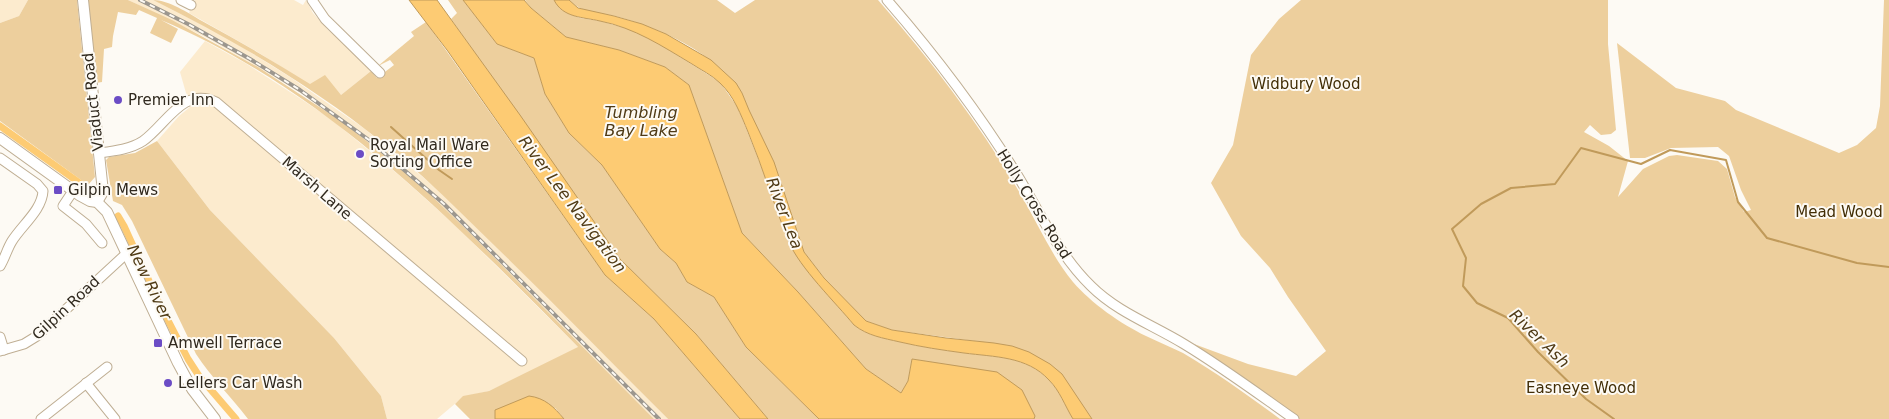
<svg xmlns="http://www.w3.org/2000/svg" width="1889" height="419" font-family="'DejaVu Sans',sans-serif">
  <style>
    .built { fill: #fcebce }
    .green { fill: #edcf9d }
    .water { fill: #fdcb73; stroke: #c09a5a }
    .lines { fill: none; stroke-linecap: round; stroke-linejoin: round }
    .stream { stroke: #c09a5a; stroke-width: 2 }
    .canal { stroke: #fdcb73; stroke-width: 7 }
    .minor-casing { stroke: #bfae93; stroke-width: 11 }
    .major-casing { stroke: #bfae93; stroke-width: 12 }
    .minor { stroke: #fff; stroke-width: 9 }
    .major { stroke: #fff; stroke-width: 10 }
    .rail-casing { stroke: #9c978f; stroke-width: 4 }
    .rail { stroke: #fdfaf4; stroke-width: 2; stroke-dasharray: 5.5; stroke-linecap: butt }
    .poi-dot { fill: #6b4cc5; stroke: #fdfaf4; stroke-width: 2 }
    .labels { text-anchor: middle; stroke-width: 4; stroke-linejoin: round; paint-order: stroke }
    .park-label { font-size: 15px; fill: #422e06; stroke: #fdfaf4 }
    .poi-label { font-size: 15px; fill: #30291e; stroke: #fdfaf4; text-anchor: start }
    .street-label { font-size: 15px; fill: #30291e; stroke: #fdfaf4 }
    .water-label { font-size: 16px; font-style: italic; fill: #503b16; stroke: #fdfaf4 }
  </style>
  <rect width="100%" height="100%" fill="#fdfaf4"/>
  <g class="built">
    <polygon points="0,0 28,0 19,16 0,23"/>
    <polygon points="128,0 153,0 221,34 290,77 365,129 436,188 558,307 668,419 654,419 470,233 413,178 364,139 302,94 258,67 205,37"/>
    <polygon points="195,0 294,0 303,5 306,0 313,13 328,30 347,46 371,71 341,95 310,85 256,51 189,13"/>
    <polygon points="205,41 245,63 301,99 332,120 400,176 456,226 579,348 489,391 463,397 437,419 387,419 381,396 334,338 210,210 157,141 179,116 190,107 180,72"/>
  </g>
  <g class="green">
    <polygon points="28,0 77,0 95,177 88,185 0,121 0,23 19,16"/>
    <path d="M 88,0 L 128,0 L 172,20 L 258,67 L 344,123 L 413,178 L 470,233 L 654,419 L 564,419 L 555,408 L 495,410 L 495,419 L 470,419 L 455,404 L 463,396 L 489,391 L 578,347 C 454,222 326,90 161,20 L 178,29 L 171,43 L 150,33 L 157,18 L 139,10 L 136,15 L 118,12 L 113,36 L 112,47 L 104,49 L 102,82 L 96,83 Z"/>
    <path d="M 153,0 C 169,0 188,13 202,21 C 239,41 275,62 310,84 L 325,75 L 341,95 L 371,71 L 377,78 L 394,65 L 390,60 L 378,66 L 414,36 L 411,32 L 426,22 L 605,275 L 654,319 L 740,419 L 668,419 C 611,362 555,304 497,248 C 460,212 424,175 383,143 C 312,86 234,40 153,0 Z"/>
    <polygon points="448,0 463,0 497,44 534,58 545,94 569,133 602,165 660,249 676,263 687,282 714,297 746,347 819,419 768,419 696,334 620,259 451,19 457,13"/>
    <path d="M 525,0 L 554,0 L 560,8 L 569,14 L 580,18 L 600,21 L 632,30 L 648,37 L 720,82 L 738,108 L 767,181 L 789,243 L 805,267 L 854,325 C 868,336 883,338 900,342 C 921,347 942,350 964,353 C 994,357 1027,356 1049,380 C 1060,391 1065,406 1073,419 L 1034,419 L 1035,416 L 948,365 L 912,359 L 908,381 L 901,393 L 866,369 L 798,292 L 742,233 L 689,85 L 665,67 L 619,50 L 566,37 L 531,8 Z"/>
    <path d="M 569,0 L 717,0 L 735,13 L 755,0 L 878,0 C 931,60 981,126 1021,195 C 1038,224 1051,255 1073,282 C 1091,303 1121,324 1146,336 C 1158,342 1171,347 1183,353 C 1217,373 1249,396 1280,419 L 1092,419 L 1085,409 L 1012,346 L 892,330 L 866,321 L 858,314 L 824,278 L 804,252 L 742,93 C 713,52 663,29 615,16 C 599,12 581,13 569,0 Z"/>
    <polygon points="1301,0 1608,0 1608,44 1616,130 1611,134 1601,135 1590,125 1584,132 1609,146 1628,161 1618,197 1643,169 1669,156 1677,155 1718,161 1727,169 1735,197 1744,212 1751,210 1741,190 1729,156 1718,147 1671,148 1645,158 1630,158 1617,43 1676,88 1725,101 1736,110 1839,153 1857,145 1876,128 1880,106 1884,0 1889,0 1889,419 1299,419 1194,344 1248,364 1296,376 1326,351 1288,297 1270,268 1241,236 1211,183 1233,145 1251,55 1279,19"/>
    <path d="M 157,141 L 210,210 L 334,338 L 381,396 L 387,419 L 248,419 C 231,397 211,377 196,354 L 132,221 L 122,205 L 113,201 L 106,160 L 109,157 L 135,153 Z"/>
  </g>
  <g class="water">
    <polygon points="409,0 437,0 520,115 620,259 696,334 768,419 740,419 654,319 605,275 447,50"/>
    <polygon points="463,0 524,0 531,8 566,37 619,50 665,67 689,85 742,233 798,292 866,369 901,393 908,381 912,359 997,372 1022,390 1035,416 1034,419 819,419 746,347 714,297 687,282 676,263 660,249 602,165 569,133 545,94 534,58 497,44"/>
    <path d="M 554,0 L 569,0 L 578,8 L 614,16 L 642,24 L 666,34 L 711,60 L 736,83 L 742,93 L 749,110 L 774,162 L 804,252 L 824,278 L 866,321 L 892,330 L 946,338 L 994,343 L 1012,346 L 1029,352 L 1050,364 L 1062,374 L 1092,419 L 1073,419 C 1065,406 1060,391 1049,380 C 1027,356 994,357 964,353 C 942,350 921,347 900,342 C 883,338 868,336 854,325 C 836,303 799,267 789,242 C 774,206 763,168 748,132 C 741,115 734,96 720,83 C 712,75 701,70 692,64 C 662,46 635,28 600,21 C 583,17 563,18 554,0 Z"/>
    <path d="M 529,396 C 545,398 554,407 564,419 L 495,419 L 495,410 Z"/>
  </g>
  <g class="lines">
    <g class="stream">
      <polyline points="391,127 439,170 452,179"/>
      <polyline points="1614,419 1586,399 1538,352 1508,318 1477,303 1463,286 1466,258 1452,229 1481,204 1511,188 1555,184 1581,148 1641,164 1670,150 1726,160 1738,202 1767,238 1857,263 1889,267"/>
    </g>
    <g class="canal">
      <polyline points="0,126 88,189"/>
      <polyline points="118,216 124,226 159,303 188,359 199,376 236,419"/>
    </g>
    <g class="minor-casing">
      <g id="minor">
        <polyline points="181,0 191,5"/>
        <polyline points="312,0 325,19 380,73"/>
        <path d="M 887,0 C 934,54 978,112 1016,173 C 1040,212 1058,254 1091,286 C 1117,312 1153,325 1184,344 C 1222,367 1257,393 1294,419"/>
        <path d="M 99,153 C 114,151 131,149 143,141 C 166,125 183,86 216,102 L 522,361"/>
        <path d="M 0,158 L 37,184 L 43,191 C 42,210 22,225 12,241 C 7,249 5,258 0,266"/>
        <polyline points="73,191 63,206 86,224 102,243"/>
        <polyline points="0,337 4,350"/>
        <polyline points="0,351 24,344 37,336 126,254"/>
        <polyline points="86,383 115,419"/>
        <polyline points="41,419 107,367"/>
      </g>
    </g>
    <g class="major-casing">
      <g id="major">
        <polyline points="83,0 103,192 97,202"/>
        <polyline points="0,138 79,195 90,201 97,202 107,212 178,363 192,389 215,419"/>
      </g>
    </g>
    <use href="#minor" class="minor"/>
    <use href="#major" class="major"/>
    <g class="rail-casing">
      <polyline id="rail" points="140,0 188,24 250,59 300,90 369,140 444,204 659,419"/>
    </g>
    <use href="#rail" class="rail"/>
  </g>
  <g class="poi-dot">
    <circle cx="118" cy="100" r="5"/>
    <circle cx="360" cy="154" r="5"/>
    <rect x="53" y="185" width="10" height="10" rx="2.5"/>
    <rect x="153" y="338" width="10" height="10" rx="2.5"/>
    <circle cx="168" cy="383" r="5"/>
  </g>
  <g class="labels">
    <g class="park-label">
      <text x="1306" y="89">Widbury Wood</text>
      <text x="1839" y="217">Mead Wood</text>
      <text x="1581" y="393">Easneye Wood</text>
    </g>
    <g class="poi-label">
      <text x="128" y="105">Premier Inn</text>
      <text x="370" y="150">Royal Mail Ware<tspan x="370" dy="17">Sorting Office</tspan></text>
      <text x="68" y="195">Gilpin Mews</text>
      <text x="168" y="348">Amwell Terrace</text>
      <text x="178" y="388">Lellers Car Wash</text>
    </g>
    <g class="street-label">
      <text transform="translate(93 102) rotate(-96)" y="5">Viaduct Road</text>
      <text transform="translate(317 188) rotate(41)" y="5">Marsh Lane</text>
      <text transform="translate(1034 204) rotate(58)" y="5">Holly Cross Road</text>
      <text transform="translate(66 308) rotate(-43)" y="5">Gilpin Road</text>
    </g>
    <g class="water-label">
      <text x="641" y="118">Tumbling<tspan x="641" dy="18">Bay Lake</tspan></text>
      <text transform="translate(573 204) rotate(53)" y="6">River Lee Navigation</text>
      <text transform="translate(785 213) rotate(69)" y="6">River Lea</text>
      <text transform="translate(150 282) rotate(64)" y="6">New River</text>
      <text transform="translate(1540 338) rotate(44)" y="6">River Ash</text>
    </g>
  </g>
</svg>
